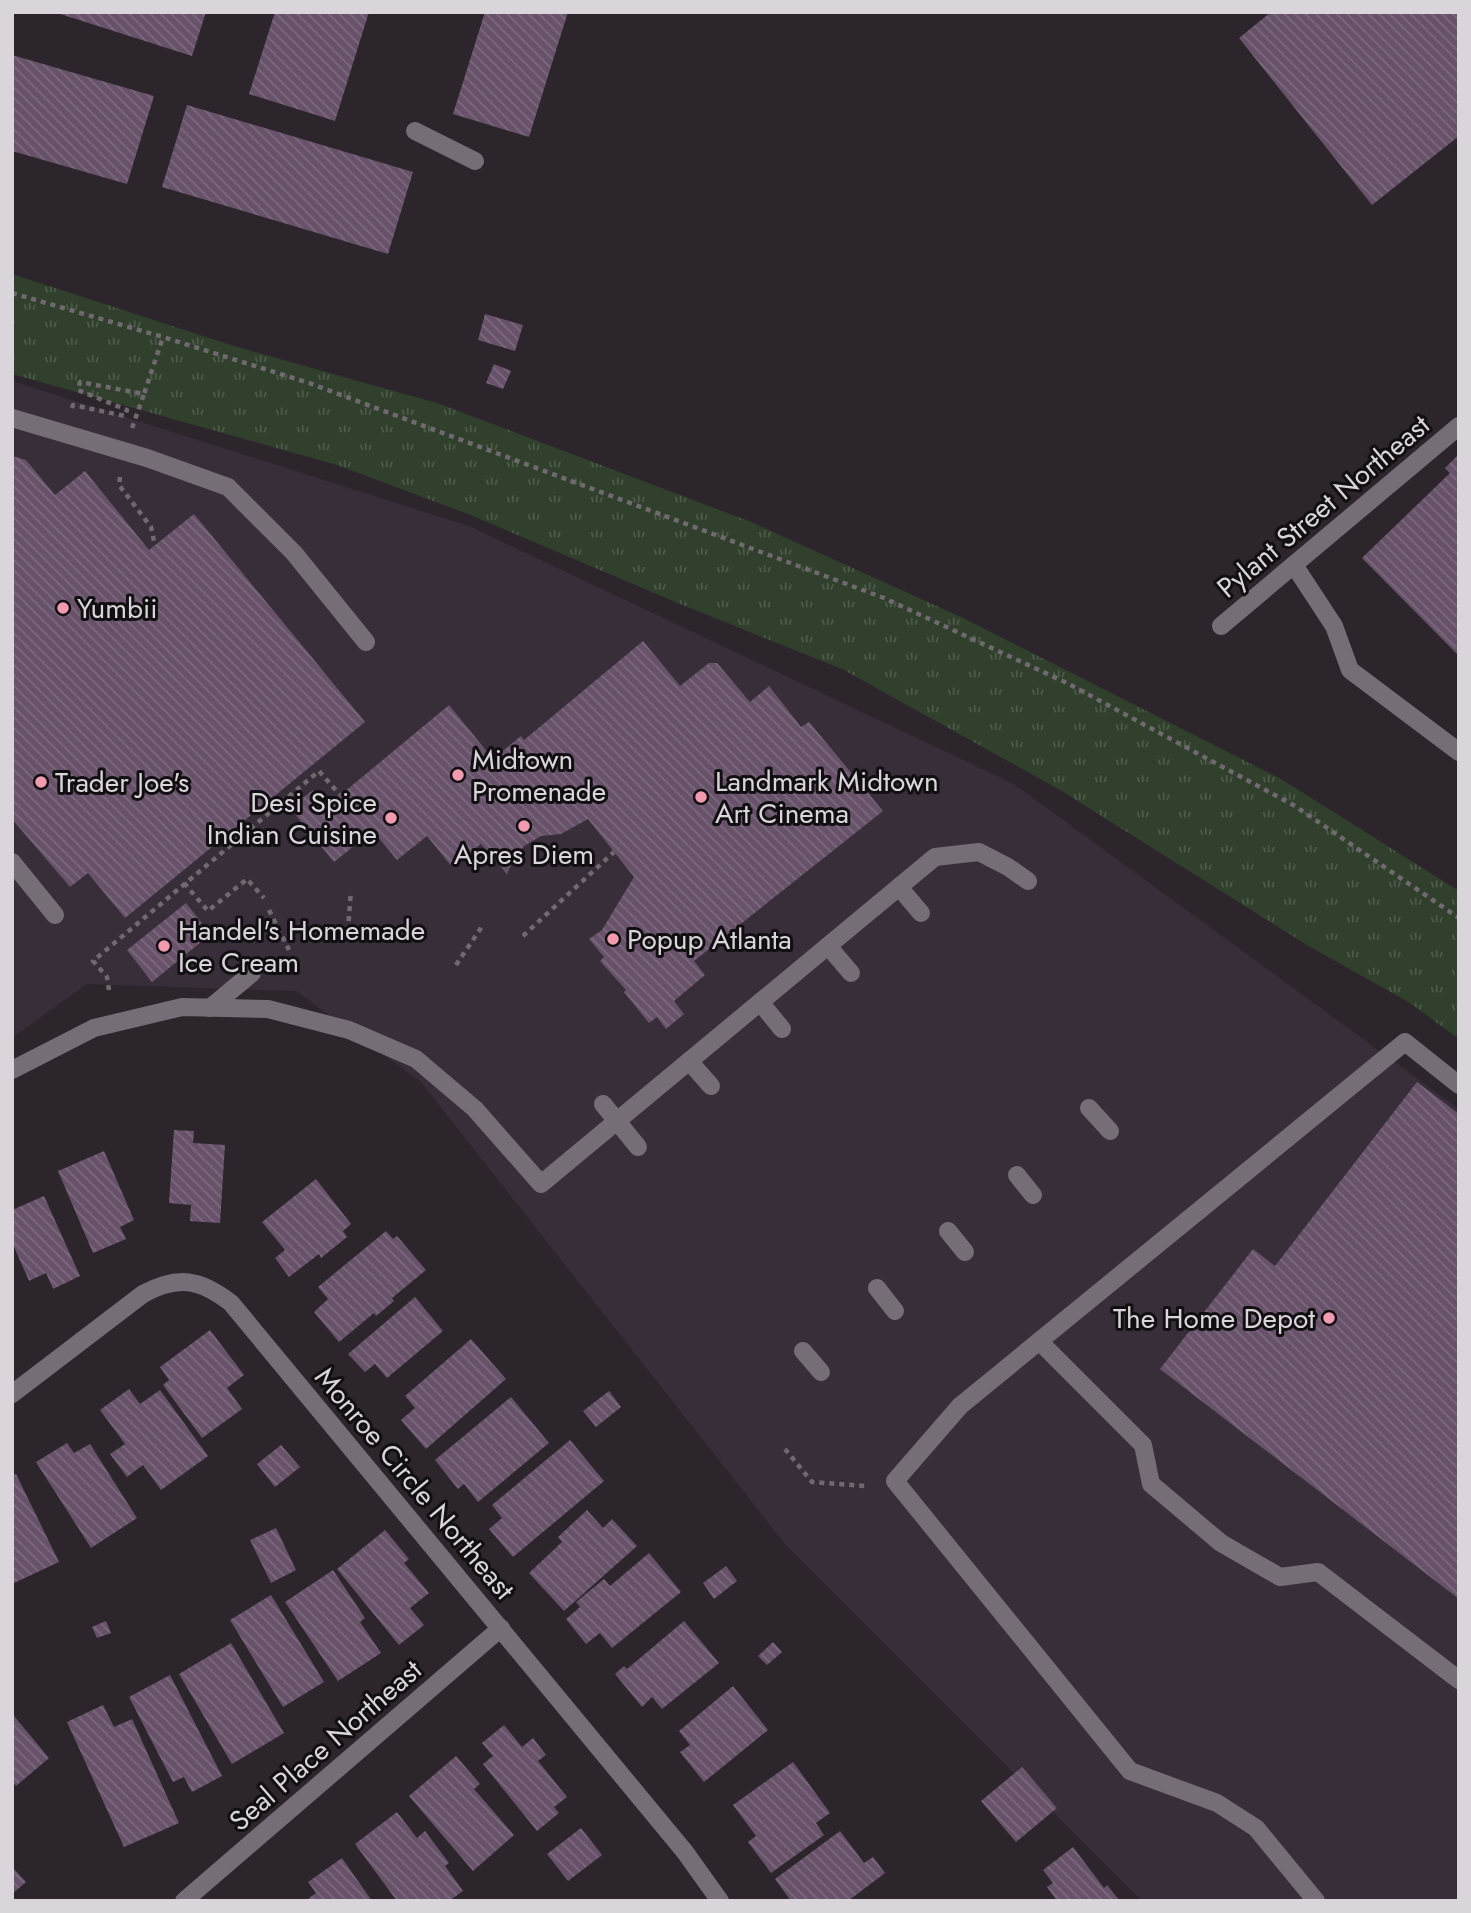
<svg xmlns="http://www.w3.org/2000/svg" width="1471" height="1913" font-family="Jost,sans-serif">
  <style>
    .built { fill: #382e39 }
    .park { fill: url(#park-tufts) }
    .building { fill: url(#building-back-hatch) }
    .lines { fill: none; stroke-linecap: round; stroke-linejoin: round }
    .path { stroke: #706a70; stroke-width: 4.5; stroke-dasharray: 5 5; stroke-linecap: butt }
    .minor { stroke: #766e76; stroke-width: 18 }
    .poi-dot { fill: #f29aaf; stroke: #120f13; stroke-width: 2.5 }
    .labels { text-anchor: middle; stroke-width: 6; stroke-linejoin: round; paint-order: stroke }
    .street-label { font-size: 28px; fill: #dad5da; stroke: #120f13 }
    .poi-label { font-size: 28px; fill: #dad5da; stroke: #120f13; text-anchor: start }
  </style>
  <defs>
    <pattern id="park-tufts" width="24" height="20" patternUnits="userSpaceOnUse" patternTransform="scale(1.75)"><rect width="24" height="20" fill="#30402c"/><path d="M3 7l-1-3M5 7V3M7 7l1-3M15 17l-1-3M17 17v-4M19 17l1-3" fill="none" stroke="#4d5b4a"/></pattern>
    <pattern id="building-back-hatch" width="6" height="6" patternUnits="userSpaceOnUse" patternTransform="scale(1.75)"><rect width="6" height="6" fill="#675269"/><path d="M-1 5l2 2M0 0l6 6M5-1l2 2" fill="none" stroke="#7c6a7e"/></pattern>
  </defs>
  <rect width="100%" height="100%" fill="#2c252c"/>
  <polygon class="built" points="12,381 469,526 1014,784 1459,1109 1459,1901 1142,1901 785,1544 421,1082 296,991 87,984 12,1038"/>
  <polygon class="park" points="12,274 234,346 440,404 751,522 961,617 1281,779 1459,891 1459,1039 1410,1003 1307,945 1060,790 842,669 680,604 468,514 337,465 12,374"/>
  <g class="building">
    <polygon points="54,12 206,12 192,56"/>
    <polygon points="275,12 369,12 335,121 249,94"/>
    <polygon points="485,12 568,12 529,137 453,114"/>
    <polygon points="1271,12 1459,12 1459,136 1372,205 1239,38"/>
    <polygon points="12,55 154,96 127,184 12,151"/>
    <polygon points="187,105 413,172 388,254 162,187"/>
    <polygon points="485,314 523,325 515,351 478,340"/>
    <polygon points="494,364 511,371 503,389 486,383"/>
    <polygon points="1459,454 1459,656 1362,558 1450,473 1445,468"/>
    <polygon points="12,456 26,460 55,495 85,471 149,550 194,514 365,722 125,918 88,873 70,887 12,819"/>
    <polygon points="643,641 680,686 709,663 717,663 750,702 769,686 801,727 809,722 883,811 694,961 705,975 674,1001 684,1014 666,1029 657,1017 649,1023 624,992 626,990 600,961 604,957 589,939 602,930 634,877 588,819 561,834 541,836 524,846 514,858 507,874 481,844 452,867 427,836 397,860 373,831 334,862 290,808 313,790 326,807 449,705 493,759 521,736 524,740"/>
    <polygon points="186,903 202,923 192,932 201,942 152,982 127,950"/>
    <polygon points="1417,1082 1459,1114 1459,1599 1160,1369 1253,1249 1275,1266"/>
    <polygon points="174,1130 194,1131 193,1143 225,1145 220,1223 190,1221 191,1205 169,1203"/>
    <polygon points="104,1151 134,1220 120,1227 126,1239 93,1253 58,1171"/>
    <polygon points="316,1179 351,1224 343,1231 347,1237 321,1258 319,1254 289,1277 275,1258 285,1250 262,1222"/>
    <polygon points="44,1196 80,1276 53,1289 46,1273 29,1281 12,1242 12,1210"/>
    <polygon points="386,1231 393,1239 397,1236 426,1270 392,1298 394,1301 376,1316 374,1313 339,1342 314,1312 328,1299 318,1287"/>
    <polygon points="415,1297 443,1331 387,1378 375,1364 365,1372 348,1354"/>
    <polygon points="210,1330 244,1375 227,1388 242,1409 202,1438 163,1385 169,1380 160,1367"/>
    <polygon points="471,1339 506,1379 426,1449 401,1420 415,1408 405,1396"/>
    <polygon points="129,1389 140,1404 160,1390 208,1456 161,1490 143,1465 127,1477 110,1454 125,1444 100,1410"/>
    <polygon points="609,1391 621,1407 596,1427 583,1411"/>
    <polygon points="511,1397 549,1443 478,1502 464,1484 458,1489 435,1460"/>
    <polygon points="570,1440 604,1481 513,1557 489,1529 502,1518 492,1505"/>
    <polygon points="67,1443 74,1453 90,1444 137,1518 91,1548 36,1462"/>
    <polygon points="281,1445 300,1467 275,1487 257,1464"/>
    <polygon points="16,1474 59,1562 12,1584 12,1476"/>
    <polygon points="587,1510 603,1528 612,1519 637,1546 564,1611 529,1573 562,1542 558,1537"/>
    <polygon points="276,1528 296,1570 271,1583 250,1540"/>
    <polygon points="385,1530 409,1559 404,1563 429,1593 410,1608 424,1625 399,1645 337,1569"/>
    <polygon points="649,1553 681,1592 612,1648 600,1633 586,1644 566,1619 580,1607 576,1602 604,1579 610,1586"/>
    <polygon points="726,1566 737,1581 714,1599 703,1583"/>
    <polygon points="333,1570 365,1618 360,1622 381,1653 338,1681 285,1602"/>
    <polygon points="271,1595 324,1682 283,1707 230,1620"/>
    <polygon points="106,1621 111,1633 97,1638 92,1627"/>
    <polygon points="684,1621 719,1663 662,1709 652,1697 642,1707 615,1674 624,1666 627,1669"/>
    <polygon points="773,1642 782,1652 767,1665 758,1656"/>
    <polygon points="231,1643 284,1733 232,1764 179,1674"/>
    <polygon points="170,1675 222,1776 192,1792 184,1777 173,1782 129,1697"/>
    <polygon points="733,1686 768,1730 704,1782 680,1752 690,1745 679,1731"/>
    <polygon points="103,1705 114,1727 132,1719 179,1823 124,1847 67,1722"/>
    <polygon points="14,1716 49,1758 16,1786 12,1781 12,1718"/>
    <polygon points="504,1725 522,1747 533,1738 546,1755 538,1761 567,1797 554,1807 559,1813 537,1831 483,1764 493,1756 482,1743"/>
    <polygon points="456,1756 480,1784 474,1789 514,1835 473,1871 409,1796"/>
    <polygon points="793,1762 830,1813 816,1823 824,1835 771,1873 748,1842 756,1836 733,1805"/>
    <polygon points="1022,1767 1057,1808 1016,1842 981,1801"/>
    <polygon points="397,1812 417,1838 425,1831 449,1863 445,1866 463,1891 449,1901 397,1901 355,1844"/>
    <polygon points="581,1828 602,1855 568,1881 547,1854"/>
    <polygon points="840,1831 864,1863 873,1857 885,1873 848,1901 791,1901 775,1879"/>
    <polygon points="1073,1847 1104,1888 1107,1885 1120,1901 1057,1901 1047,1887 1053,1883 1043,1870"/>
    <polygon points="342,1858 372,1901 305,1901 316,1893 308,1882"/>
    <polygon points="12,1867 26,1882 12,1894"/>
  </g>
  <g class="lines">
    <g class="path">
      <polyline points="12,293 163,337 309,383 884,598 1067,683 1295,806 1459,918"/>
      <polyline points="72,408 73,405 125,416 127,410 78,390 80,382 144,394 163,337"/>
      <polyline points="132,428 144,394"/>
      <polyline points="120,477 119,485 151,527 155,546"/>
      <polyline points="184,883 208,911 247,879 264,898"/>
      <polyline points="269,910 289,950"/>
      <polyline points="523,936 614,852"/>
      <polyline points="347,941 351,891"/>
      <polyline points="456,965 483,925"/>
      <polyline points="109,990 107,977 93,961 319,771 340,795"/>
      <polyline points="785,1449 812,1482 865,1486"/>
    </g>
    <g class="minor">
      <polyline points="415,131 475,161"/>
      <polyline points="12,418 147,458 228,487 294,553 366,642"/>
      <polyline points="1294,565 1334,626 1350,670 1459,752"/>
      <polyline points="1221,626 1459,426"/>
      <polyline points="12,862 55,915"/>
      <polyline points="899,887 921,913"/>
      <polyline points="828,946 851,973"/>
      <polyline points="760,1002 782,1029"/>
      <polyline points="210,1008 252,973"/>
      <polyline points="689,1061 711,1086"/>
      <polyline points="12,1070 94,1028 182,1007 268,1009 349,1030 416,1059 475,1109 541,1184 935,857 979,852 1008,867 1028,881"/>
      <polyline points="603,1104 638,1147"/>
      <polyline points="1089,1108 1110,1131"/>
      <polyline points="1017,1175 1033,1195"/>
      <polyline points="948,1231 965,1252"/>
      <polyline points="877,1288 895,1311"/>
      <polyline points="1039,1341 1143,1445 1151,1484 1221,1543 1280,1577 1318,1572 1459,1680"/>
      <polyline points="803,1351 821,1372"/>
      <path d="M 12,1394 L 143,1294 C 178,1275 200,1279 231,1303 L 685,1852 L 720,1901"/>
      <polyline points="184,1901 501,1628"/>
      <polyline points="1316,1901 1256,1828 1217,1803 1130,1771 895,1481 960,1406 1405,1042 1459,1085"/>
    </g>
  </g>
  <g class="poi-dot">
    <circle cx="63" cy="608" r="7"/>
    <circle cx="458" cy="775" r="7"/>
    <circle cx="41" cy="782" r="7"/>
    <circle cx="701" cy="797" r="7"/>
    <circle cx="391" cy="818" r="7"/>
    <circle cx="524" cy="826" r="7"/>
    <circle cx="613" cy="939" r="7"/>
    <circle cx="164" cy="946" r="7"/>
    <circle cx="1329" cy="1318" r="7"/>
  </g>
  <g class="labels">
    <g class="street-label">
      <text transform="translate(1323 506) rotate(-40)" y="10">Pylant Street Northeast</text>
      <text transform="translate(415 1483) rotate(50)" y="10">Monroe Circle Northeast</text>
      <text transform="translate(325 1745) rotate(-41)" y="10">Seal Place Northeast</text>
    </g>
    <g class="poi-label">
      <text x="77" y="618">Yumbii</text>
      <text x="472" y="769">Midtown<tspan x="472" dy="32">Promenade</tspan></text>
      <text x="715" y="791">Landmark Midtown<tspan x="715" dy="32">Art Cinema</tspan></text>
      <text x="55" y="792">Trader Joe's</text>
      <text x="377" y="812" text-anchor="end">Desi Spice<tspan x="377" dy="32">Indian Cuisine</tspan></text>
      <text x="524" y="864" text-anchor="middle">Apres Diem</text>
      <text x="178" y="940">Handel's Homemade<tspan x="178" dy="32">Ice Cream</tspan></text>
      <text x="627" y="949">Popup Atlanta</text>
      <text x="1315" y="1328" text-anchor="end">The Home Depot</text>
    </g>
  </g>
  <rect width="1471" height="1913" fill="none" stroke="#dad5da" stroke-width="28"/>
</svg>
